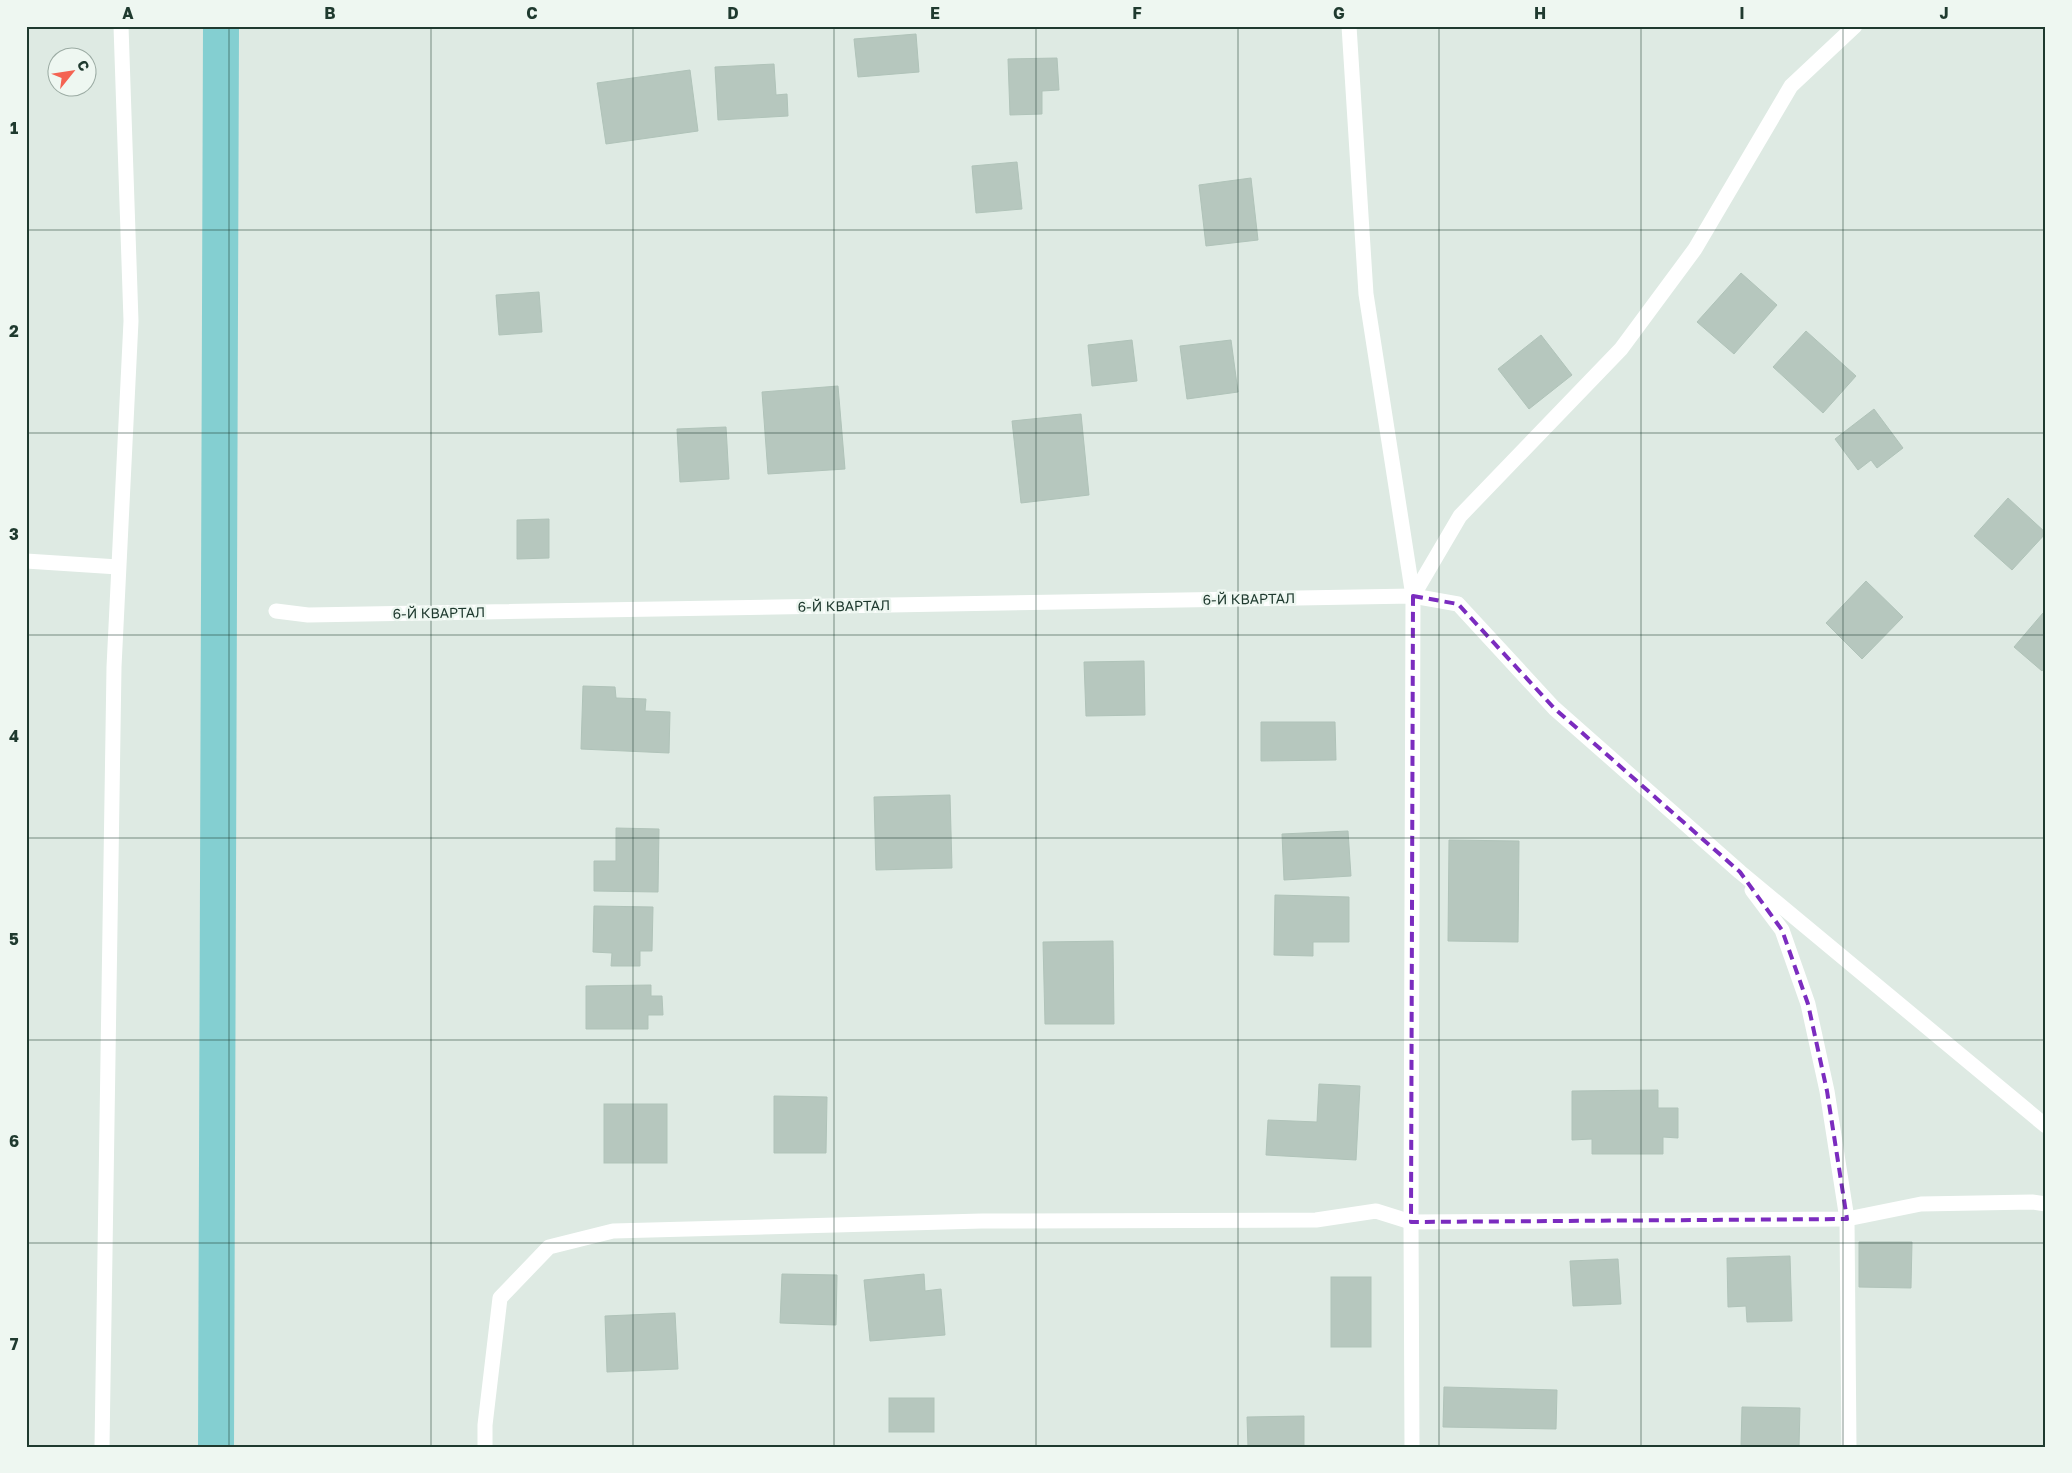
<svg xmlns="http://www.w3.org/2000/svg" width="2072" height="1473" font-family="'Golos Text',sans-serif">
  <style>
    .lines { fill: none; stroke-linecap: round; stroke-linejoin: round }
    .canal { stroke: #84cfd1; stroke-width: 36 }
    .building { fill: #b6c7be; stroke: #b0c3b9 }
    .minor { stroke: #fff; stroke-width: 15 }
    .marked { fill: none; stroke: #7b2cbf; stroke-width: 4; stroke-dasharray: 10 6; stroke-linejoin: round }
    .grid { fill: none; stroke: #1f3a2f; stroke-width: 1; stroke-opacity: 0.55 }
    .labels { text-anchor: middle; stroke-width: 5; stroke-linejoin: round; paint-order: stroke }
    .street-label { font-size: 14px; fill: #1f3a2f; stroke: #eef7f1 }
    .neatline { fill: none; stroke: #1f3a2f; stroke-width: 2 }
    .grid-label { font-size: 16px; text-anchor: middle; font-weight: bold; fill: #1f3a2f }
  </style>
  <rect width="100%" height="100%" fill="#deeae3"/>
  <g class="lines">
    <polyline class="canal" points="216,1447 221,26"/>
  </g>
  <g class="building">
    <polygon points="916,34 919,72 858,77 854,39"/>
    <polygon points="1057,58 1059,90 1042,91 1042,114 1010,115 1008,59"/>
    <polygon points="774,64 776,95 787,94 788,116 718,120 715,67"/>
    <polygon points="690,70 698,131 606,144 597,83"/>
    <polygon points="1017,162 1022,209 976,213 972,166"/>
    <polygon points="1251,178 1258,240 1206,246 1199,185"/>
    <polygon points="1741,273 1777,305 1734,354 1697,322"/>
    <polygon points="539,292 542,332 499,335 496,295"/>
    <polygon points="1806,331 1856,376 1823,413 1773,367"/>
    <polygon points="1541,335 1572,375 1529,409 1498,369"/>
    <polygon points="1132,340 1137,381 1092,386 1088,345"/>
    <polygon points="1231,340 1238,392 1187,399 1180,346"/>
    <polygon points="838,386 845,469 768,474 762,392"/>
    <polygon points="1874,409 1903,448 1877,468 1871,460 1858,470 1835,439"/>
    <polygon points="1081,414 1089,495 1021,503 1012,421"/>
    <polygon points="726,427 729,479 680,482 677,429"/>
    <polygon points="2008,498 2046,533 2012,570 1974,536"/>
    <polygon points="549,519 549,558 517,559 517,520"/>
    <polygon points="1866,581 1903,617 1862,659 1826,623"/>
    <polygon points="2043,613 2046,615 2046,666 2042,671 2014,647"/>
    <polygon points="1144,661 1145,715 1086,716 1084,662"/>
    <polygon points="583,686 615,687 616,698 646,699 645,711 670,712 669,753 581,749"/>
    <polygon points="1261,722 1335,722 1336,760 1261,761"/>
    <polygon points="950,795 952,868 876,870 874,797"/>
    <polygon points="616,828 659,829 658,892 594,891 594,861 616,861"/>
    <polygon points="1348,831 1351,876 1284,880 1282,834"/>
    <polygon points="1449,840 1519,841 1518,942 1448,941"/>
    <polygon points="1275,895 1349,897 1349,942 1313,942 1313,956 1274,955"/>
    <polygon points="594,906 653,907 652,951 640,951 640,966 611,966 612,953 593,952"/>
    <polygon points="1113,941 1114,1024 1045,1024 1043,942"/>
    <polygon points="651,985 651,996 662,996 663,1015 648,1015 648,1029 586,1029 586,986"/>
    <polygon points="1319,1084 1360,1086 1356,1160 1266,1155 1268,1120 1317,1122"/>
    <polygon points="1658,1090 1658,1108 1678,1108 1678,1138 1663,1137 1663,1154 1592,1154 1592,1139 1572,1140 1572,1091"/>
    <polygon points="774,1096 827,1097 826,1153 774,1153"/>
    <rect x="604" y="1104" width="63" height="59"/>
    <polygon points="1859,1242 1912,1242 1911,1288 1859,1287"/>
    <polygon points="1790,1256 1792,1321 1747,1322 1746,1306 1728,1307 1727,1258"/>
    <polygon points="1618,1259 1621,1304 1573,1306 1570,1261"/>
    <polygon points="782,1274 837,1275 836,1325 780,1323"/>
    <polygon points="924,1274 925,1291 941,1289 945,1335 870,1341 864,1280"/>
    <rect x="1331" y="1277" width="40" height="70"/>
    <polygon points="675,1313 678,1369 607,1372 605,1316"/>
    <polygon points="1444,1387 1557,1390 1556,1429 1443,1427"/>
    <rect x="889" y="1398" width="45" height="34"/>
    <polygon points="1742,1407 1800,1408 1799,1447 1741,1447"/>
    <polygon points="1304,1416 1304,1447 1248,1447 1247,1417"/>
  </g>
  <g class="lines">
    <g class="minor">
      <polyline points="1349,26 1366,294 1413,596 1411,1222 1412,1447"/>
      <polyline points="26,561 118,567"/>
      <polyline points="1413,596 1460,516 1621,349 1695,249 1791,86 1855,26"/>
      <polyline points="276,611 308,615 1413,596 1458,604 1554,708 1740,872 2046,1126"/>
      <polyline points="1752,890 1782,930 1808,1004 1827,1091 1847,1219 1849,1447"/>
      <polyline points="102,1447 114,667 131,321 121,26"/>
      <polyline points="485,1447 485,1425 500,1298 549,1247 613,1231 982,1221 1316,1220 1376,1211 1411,1222 1847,1219 1921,1204 2032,1202 2046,1204"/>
    </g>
  </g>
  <path class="marked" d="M 1413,596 L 1458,604 L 1554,708 L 1740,872 L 1782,930 L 1808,1004 L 1827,1091 L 1847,1219 L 1411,1222 Z"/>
  <path class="grid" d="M 229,26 L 229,1447M 431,26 L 431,1447M 633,26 L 633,1447M 834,26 L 834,1447M 1036,26 L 1036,1447M 1238,26 L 1238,1447M 1439,26 L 1439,1447M 1641,26 L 1641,1447M 1843,26 L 1843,1447M 26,230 L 2046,230M 26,433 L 2046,433M 26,635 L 2046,635M 26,838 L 2046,838M 26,1040 L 2046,1040M 26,1243 L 2046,1243"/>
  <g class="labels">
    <g class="street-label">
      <text transform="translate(1249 599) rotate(-1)" y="5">6-Й КВАРТАЛ</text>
      <text transform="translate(844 606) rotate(-1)" y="5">6-Й КВАРТАЛ</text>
      <text transform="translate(439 613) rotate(-1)" y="5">6-Й КВАРТАЛ</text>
    </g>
  </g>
  <rect width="2072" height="1473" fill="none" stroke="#eef7f1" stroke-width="55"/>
  <g transform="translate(72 72) rotate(60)"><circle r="24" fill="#eef7f1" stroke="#9baba3"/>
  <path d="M0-4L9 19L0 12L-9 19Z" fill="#f46352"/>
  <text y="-8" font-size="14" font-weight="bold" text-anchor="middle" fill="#1f3a2f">С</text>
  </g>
  <rect x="28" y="28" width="2016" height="1418" class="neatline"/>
  <g class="grid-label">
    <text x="128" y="19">A</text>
    <text x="330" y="19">B</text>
    <text x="532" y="19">C</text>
    <text x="733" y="19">D</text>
    <text x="935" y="19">E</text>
    <text x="1137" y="19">F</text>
    <text x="1339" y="19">G</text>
    <text x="1540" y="19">H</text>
    <text x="1742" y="19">I</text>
    <text x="1944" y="19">J</text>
    <text x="14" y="134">1</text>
    <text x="14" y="337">2</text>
    <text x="14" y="540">3</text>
    <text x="14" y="742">4</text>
    <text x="14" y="945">5</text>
    <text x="14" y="1147">6</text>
    <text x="14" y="1350">7</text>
  </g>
</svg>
